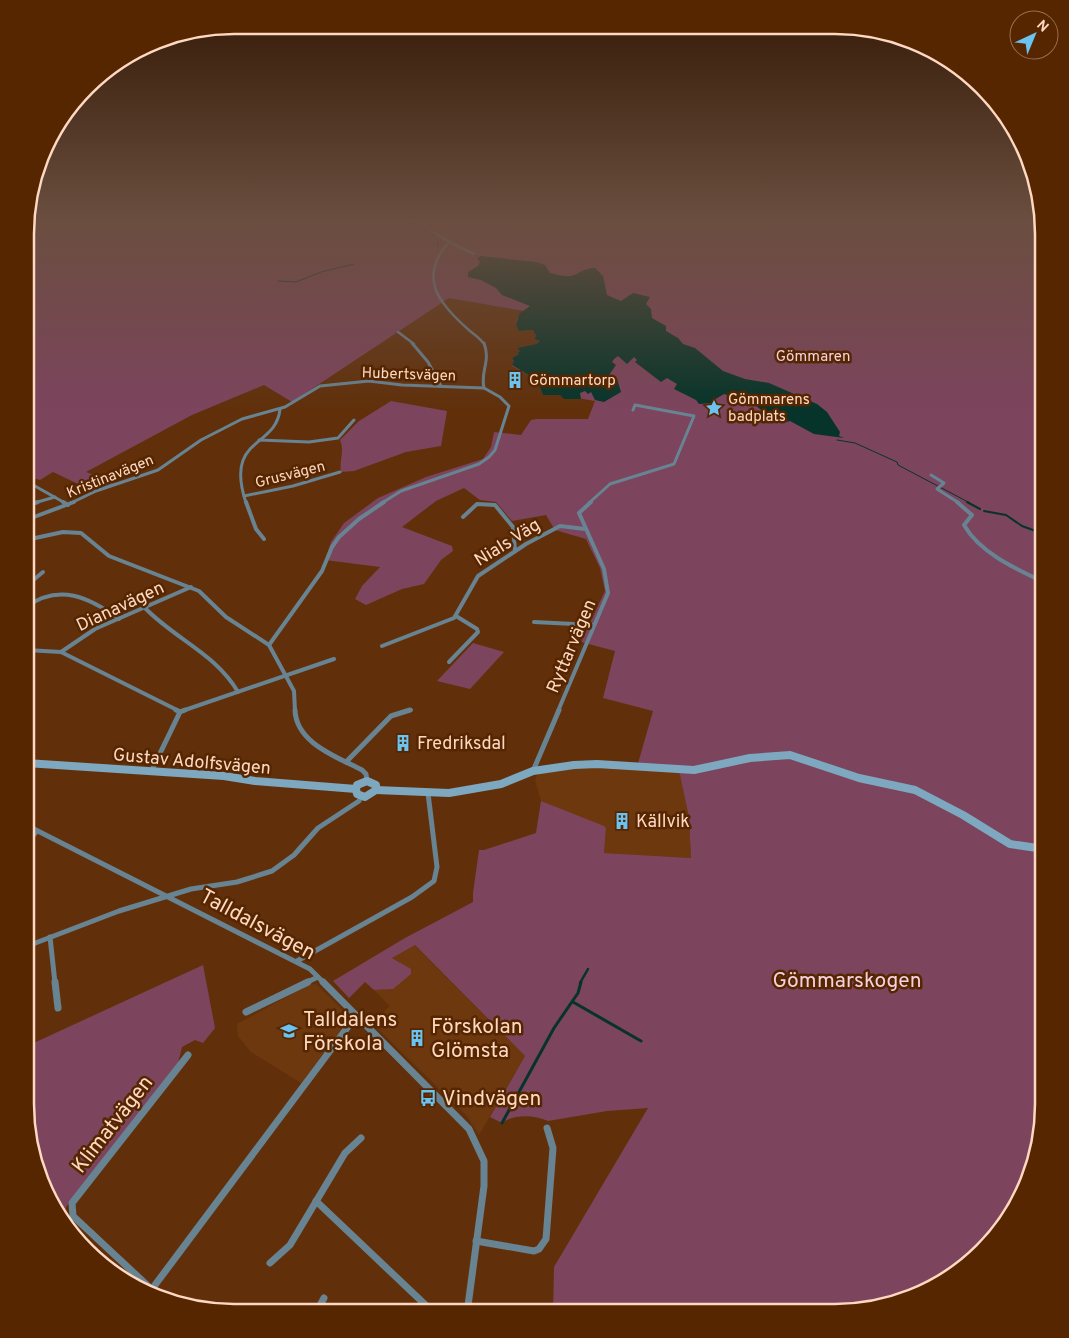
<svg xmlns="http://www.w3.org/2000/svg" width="1069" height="1338" font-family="Overpass,sans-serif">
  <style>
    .built { fill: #6e380f }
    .green { fill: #7c445d }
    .water { fill: #07342a }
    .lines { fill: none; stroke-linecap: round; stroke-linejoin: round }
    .stream-far3 { stroke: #07342a; stroke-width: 1 }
    .stream-far2 { stroke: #07342a; stroke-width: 2 }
    .stream-far1 { stroke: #07342a; stroke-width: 2.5 }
    .stream { stroke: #07342a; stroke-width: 3 }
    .street-far4 { stroke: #688392; stroke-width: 2.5 }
    .street-far3 { stroke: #688392; stroke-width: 3 }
    .street-far2 { stroke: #688392; stroke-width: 4 }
    .street-far1 { stroke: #688392; stroke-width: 5 }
    .street { stroke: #688392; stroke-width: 7 }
    .secondary { stroke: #7da8c0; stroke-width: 8 }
    .labels { text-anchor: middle; stroke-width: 5; stroke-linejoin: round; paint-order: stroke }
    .far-park-label { font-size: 15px; fill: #f5d0de; stroke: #552600 }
    .far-street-label { font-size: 15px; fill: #fed8c1; stroke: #552600 }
    .far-poi-label { font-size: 15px; fill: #fed8c1; stroke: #552600; text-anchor: start }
    .street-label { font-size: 18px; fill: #fed8c1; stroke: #552600 }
    .poi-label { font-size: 18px; fill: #fed8c1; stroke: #552600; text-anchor: start }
    .near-street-label { font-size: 21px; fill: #fed8c1; stroke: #552600 }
    .near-park-label { font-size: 21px; fill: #f5d0de; stroke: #552600 }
    .near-poi-label { font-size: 21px; fill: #fed8c1; stroke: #552600; text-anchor: start }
    .rim { fill: none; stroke: #fed8c1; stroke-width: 2.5 }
  </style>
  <rect width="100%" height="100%" fill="#61300b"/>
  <g class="built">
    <polygon points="597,766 679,771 689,817 691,858 604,853 606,829 541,801 535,780 538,774"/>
    <polygon points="414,945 525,1056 479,1135 467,1116 372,1023 390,1006 374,990 383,990 400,962 392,958"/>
    <polygon points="316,984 349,1016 345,1025 301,1083 251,1052 238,1036 237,1024 309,985"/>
  </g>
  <g class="green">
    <path d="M 27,222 L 1042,222 L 1044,1118 L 1033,1171 L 1009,1220 L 939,1285 L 848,1313 L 553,1313 L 554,1267 L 648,1108 L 607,1111 L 548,1121 C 534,1115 514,1114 502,1123 L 490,1117 L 525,1056 L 415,945 L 392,958 L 411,969 L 411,974 L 393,989 L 374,990 L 365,982 L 349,998 L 333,981 L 405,938 L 473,902 L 473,893 L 479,850 L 484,850 L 536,833 L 541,801 L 604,826 L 606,828 L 604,853 L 691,858 L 689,817 L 679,771 L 637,767 L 653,711 L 603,698 L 615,651 L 581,642 L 605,591 L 600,568 L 586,539 L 555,530 L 546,515 L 512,521 L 496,502 L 480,500 L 464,488 L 436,501 L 402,527 L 452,546 L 453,551 L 441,560 L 424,584 L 402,589 L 366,605 L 355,599 L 362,586 L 380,567 L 325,560 L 331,542 L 344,523 L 378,498 L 426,477 L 483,459 L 491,447 L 494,432 L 521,435 L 531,420 L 537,419 L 588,419 L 595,401 L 560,395 L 543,395 L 537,380 L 512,366 L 514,361 L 512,358 L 519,354 L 517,353 L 520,351 L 517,348 L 536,344 L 540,341 L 534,339 L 536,336 L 533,330 L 520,331 C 513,325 517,315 524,311 L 449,298 L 292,402 L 264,385 L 192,415 L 86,472 L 117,483 L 93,491 L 53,472 L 40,480 L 26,476 Z"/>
    <path d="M 391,401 L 447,411 L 441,446 L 406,452 L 354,471 L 341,472 C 339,460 345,451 340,440 L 359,421 Z"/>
    <polygon points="473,643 504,652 470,689 437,681"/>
    <polygon points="203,965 215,1028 203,1043 195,1040 182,1047 178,1063 66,1207 64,1217 70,1226 134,1286 118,1278 53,1208 32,1158 25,1104 25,1047"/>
  </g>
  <path class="water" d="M 481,256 L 536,262 L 545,265 L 550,273 C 556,274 565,277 571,276 C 580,274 582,268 595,268 L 603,276 L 607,295 L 621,301 L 633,293 L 650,297 L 646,304 L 651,309 L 652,318 L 666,326 L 666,331 L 678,338 L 683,344 L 695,348 L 723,371 L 745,379 L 769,383 L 817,404 L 827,412 L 840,432 L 839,436 L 844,438 L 814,434 L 790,421 L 782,423 L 770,417 L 754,404 L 724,394 L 714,400 L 713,403 L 699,404 L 696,400 L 674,389 L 677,384 L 667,378 L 661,382 L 635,362 L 637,360 L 634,357 L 627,364 L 618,356 L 614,359 L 612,362 L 616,365 L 609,375 L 617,379 L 621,392 L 604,402 L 595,400 L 591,392 L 588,394 L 585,391 L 580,393 L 581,399 L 564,399 L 560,395 L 543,395 L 537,380 L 512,365 L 514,361 L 512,358 L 519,354 L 517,353 L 520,351 L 517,348 L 536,344 L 540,341 L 534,339 L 536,336 L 533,330 L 519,331 L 516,325 L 519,314 L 530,306 L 502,295 L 496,288 L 481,280 L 468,277 L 468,272 L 478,266 L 480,262 L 477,258 Z"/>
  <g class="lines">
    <g class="stream-far3">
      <polyline points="407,222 425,227"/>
      <polyline points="428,230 439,241 437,243 439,246"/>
      <polyline points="278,281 296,282 321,272 354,264"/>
      <polyline points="837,440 855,443 897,462 898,465 970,503"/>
    </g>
    <g class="stream-far2">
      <polyline points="967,502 980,509"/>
      <polyline points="984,511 1006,515 1022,526 1044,534"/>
    </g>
    <polyline class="stream-far1" points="580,983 588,969"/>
    <g class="stream">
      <polyline points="573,1002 641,1041"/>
      <polyline points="502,1123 554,1028 578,993 581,982"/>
    </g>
    <g class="street-far4">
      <polyline points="421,224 449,242 474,254"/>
      <path d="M 449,242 C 417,278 439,304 470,331 C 475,335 480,338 484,344"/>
      <polyline points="398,332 414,344"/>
    </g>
    <g class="street-far3">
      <polyline points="412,343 428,362 441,386"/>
      <polyline points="259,440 309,442 338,438 354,420"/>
      <polyline points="931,475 944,483 937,489 959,503"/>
      <polyline points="26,481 65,503"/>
      <polyline points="244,496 293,486 340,472"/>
      <polyline points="34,503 55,497"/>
      <polyline points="71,503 96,491 158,470 201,440 242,419 285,407 320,386 369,381 402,385 484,388"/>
      <path d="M 246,503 C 224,436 276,449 280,409"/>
      <path d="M 382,503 L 401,491 L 479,464 L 489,457 L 495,450 L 509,406 L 500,397 L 484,388 C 480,371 491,362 484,343"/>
      <polyline points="589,503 610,484 674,464 694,416 635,405 633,410"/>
    </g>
    <g class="street-far2">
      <polyline points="63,502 68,505"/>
      <polyline points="246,502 256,529 264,539"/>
      <path d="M 957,502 L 972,515 L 964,525 C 980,553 1016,569 1044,582"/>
      <polyline points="26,506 38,502"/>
      <polyline points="463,517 477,504 495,505 513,527 515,551"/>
      <polyline points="26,520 74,502"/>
      <polyline points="26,540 63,532 81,533 109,556 199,591 226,617 269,645 294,691 295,711"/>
      <polyline points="26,586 43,572"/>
      <polyline points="26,588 31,589"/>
      <path d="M 26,607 C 59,583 89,597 119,619"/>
      <path d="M 145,608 C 175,639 216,654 238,692"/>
      <polyline points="534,622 594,625"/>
      <polyline points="269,645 322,571 332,547 339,537 359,519 384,502"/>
      <polyline points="382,646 454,618 478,576 526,544 560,526 585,529"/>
      <polyline points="26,650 61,652 179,711"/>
      <polyline points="61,652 95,629 191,587"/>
      <polyline points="449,662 478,632 477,629 456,616"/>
      <polyline points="182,711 334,659"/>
      <polyline points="406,711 411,710"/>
      <polyline points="558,711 608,593 604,569 579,513 591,502"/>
    </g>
    <g class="street-far1">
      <polyline points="176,710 180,712"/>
      <path d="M 295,710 C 296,743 337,757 362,770 L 366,774 L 367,781"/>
      <polyline points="346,762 391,716 410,710"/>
      <polyline points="533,771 559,710"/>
      <polyline points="151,772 180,712 185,710"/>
      <polyline points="26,825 310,969 324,983"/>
      <polyline points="26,844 37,831"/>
      <polyline points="50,937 55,983"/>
      <polyline points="25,947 119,911 191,889 237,882 272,871 294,855 318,828 359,801 361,797"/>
      <polyline points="297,961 412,897 434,881 437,867 428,793"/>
      <polyline points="305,983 318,977"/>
    </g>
    <g class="street">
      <polyline points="55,982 58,1008"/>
      <polyline points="323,982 469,1129 484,1161 484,1186 467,1313"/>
      <polyline points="246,1012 308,982"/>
      <polyline points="316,1201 434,1313"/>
      <polyline points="476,1241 534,1251 539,1249 546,1239 553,1148 547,1128"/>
      <polyline points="270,1263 290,1245 345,1153 361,1138"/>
      <polyline points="152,1289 356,1016"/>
      <polyline points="164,1301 73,1216 72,1203 188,1055"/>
      <polyline points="316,1313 324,1298"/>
    </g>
    <g class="secondary">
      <polyline points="26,763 224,776 255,781 356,789"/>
      <polyline points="356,789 357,785 367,781 376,785 376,790"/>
      <polyline points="356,789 357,794 365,797 376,790"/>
      <polyline points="376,790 449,793 501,784 533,771 574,765 597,764 694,770 750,758 790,755 859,778 915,790 963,815 1010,844 1044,849"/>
    </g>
  </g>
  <linearGradient id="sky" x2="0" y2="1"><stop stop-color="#351a06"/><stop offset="0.54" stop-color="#6a4e3f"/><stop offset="1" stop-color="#6a4e3f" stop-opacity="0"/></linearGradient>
  <rect width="1069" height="409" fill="url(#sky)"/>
  <defs>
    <g id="building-bare" transform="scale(1.35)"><path d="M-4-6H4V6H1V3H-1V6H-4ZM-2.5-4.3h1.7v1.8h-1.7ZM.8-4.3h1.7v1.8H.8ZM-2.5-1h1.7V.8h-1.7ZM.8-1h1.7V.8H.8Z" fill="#6ac3f1" stroke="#552600" stroke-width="2.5" paint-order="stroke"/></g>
    <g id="sight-bare" transform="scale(1.35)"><path d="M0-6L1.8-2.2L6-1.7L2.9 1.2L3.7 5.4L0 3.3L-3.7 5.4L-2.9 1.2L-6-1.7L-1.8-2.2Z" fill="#6ac3f1" stroke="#552600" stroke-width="2.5" paint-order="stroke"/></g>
    <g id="school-bare" transform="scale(1.35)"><path d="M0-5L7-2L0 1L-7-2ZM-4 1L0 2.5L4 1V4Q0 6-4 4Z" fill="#6ac3f1" stroke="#552600" stroke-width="2.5" paint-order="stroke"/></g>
    <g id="bus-bare" transform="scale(1.35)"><path d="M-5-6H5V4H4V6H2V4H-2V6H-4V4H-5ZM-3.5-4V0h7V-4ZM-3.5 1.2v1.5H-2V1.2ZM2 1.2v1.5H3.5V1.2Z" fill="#6ac3f1" stroke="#552600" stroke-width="2.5" paint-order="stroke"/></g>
  </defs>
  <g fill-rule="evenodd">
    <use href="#building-bare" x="515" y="380"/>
    <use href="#sight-bare" x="714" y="408"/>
    <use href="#building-bare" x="403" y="743"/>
    <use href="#building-bare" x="622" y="821"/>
    <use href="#school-bare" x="289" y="1031"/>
    <use href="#building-bare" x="417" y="1038"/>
    <use href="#bus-bare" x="428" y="1098"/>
  </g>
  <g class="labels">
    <g class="far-park-label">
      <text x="813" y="361">Gömmaren</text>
    </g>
    <g class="far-street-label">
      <text transform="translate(409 374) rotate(2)" y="5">Hubertsvägen</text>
      <text transform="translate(290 474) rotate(-14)" y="5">Grusvägen</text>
      <text transform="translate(110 476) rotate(-22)" y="5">Kristinavägen</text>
    </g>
    <g class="far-poi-label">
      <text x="529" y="385">Gömmartorp</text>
      <text x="728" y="404">Gömmarens<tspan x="728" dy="17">badplats</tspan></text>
    </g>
    <g class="street-label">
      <text transform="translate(507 542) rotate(-32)" y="6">Nials Väg</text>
      <text transform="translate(120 606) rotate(-25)" y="6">Dianavägen</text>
      <text transform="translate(571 646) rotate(-67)" y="6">Ryttarvägen</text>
      <text transform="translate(192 761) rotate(5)" y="6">Gustav Adolfsvägen</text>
    </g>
    <g class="poi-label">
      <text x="417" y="749">Fredriksdal</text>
      <text x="636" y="827">Källvik</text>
    </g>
    <g class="near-street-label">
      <text transform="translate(258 924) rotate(28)" y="7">Talldalsvägen</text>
      <text transform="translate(112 1124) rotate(-52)" y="7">Klimatvägen</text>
    </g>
    <g class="near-park-label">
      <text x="847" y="987">Gömmarskogen</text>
    </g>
    <g class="near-poi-label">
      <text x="303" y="1026">Talldalens<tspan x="303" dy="24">Förskola</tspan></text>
      <text x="431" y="1033">Förskolan<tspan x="431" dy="24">Glömsta</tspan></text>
      <text x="442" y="1105">Vindvägen</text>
    </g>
  </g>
  <path d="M0 0H1069V1338H0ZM234 34H835A200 200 0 0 1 1035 234V1104A200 200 0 0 1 835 1304H234A200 200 0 0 1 34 1104V234A200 200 0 0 1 234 34Z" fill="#552600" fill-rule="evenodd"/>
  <path class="rim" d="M234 34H835A200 200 0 0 1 1035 234V1104A200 200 0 0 1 835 1304H234A200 200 0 0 1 34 1104V234A200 200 0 0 1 234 34Z"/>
  <g transform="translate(1034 35) rotate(44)"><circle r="24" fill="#552600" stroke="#996d4d"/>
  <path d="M0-4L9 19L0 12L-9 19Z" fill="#6ac3f1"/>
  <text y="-8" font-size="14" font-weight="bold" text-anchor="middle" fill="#fed8c1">N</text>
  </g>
</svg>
